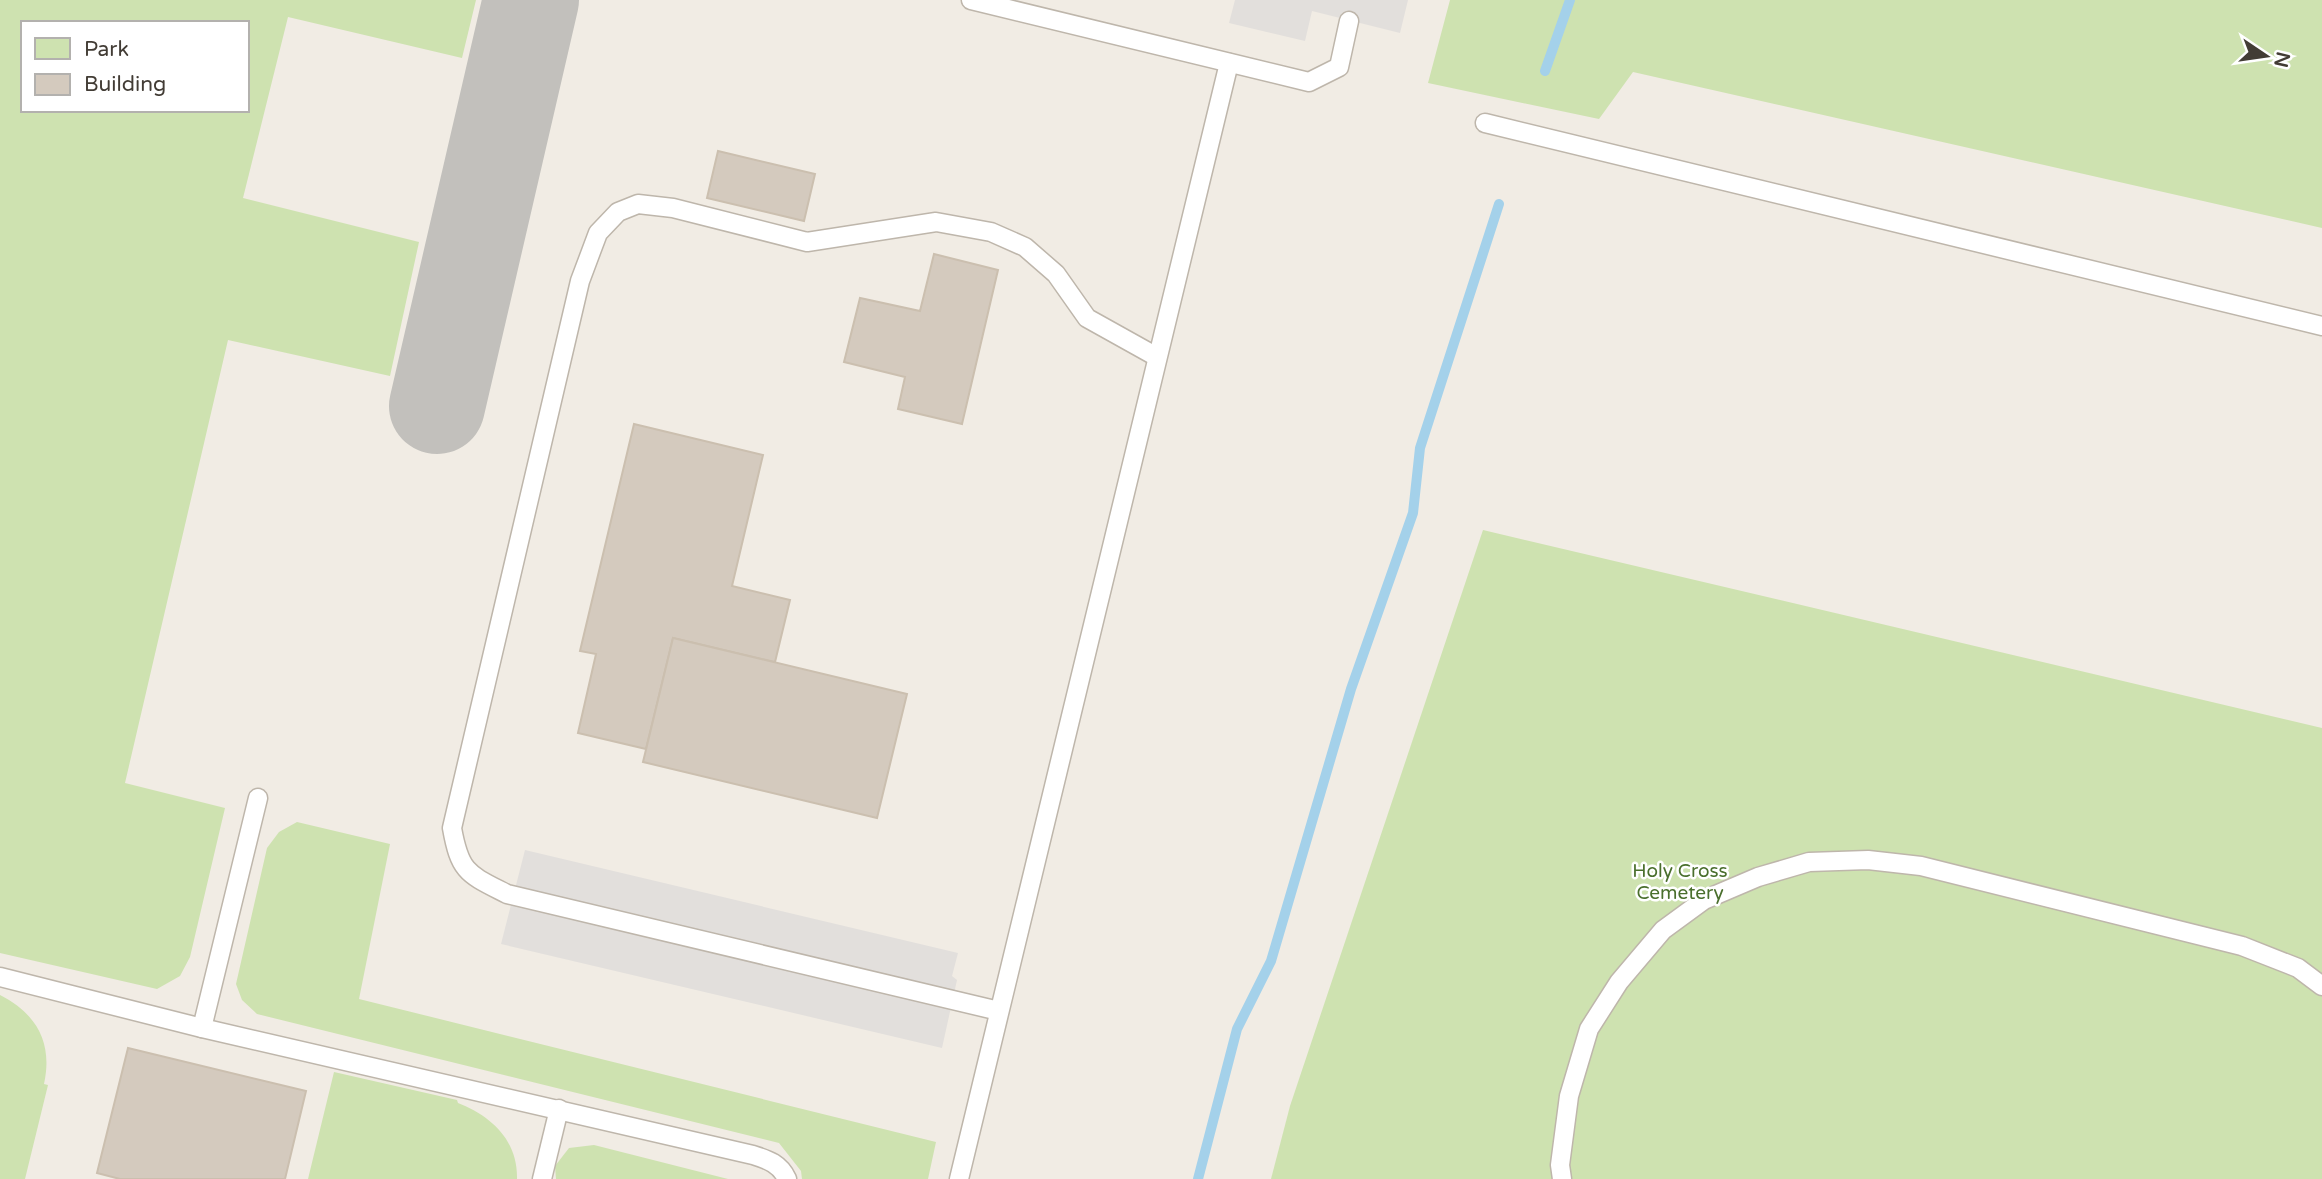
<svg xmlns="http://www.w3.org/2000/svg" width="2322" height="1179" font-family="'Varela Round',sans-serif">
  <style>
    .green { fill: #cee2b0; fill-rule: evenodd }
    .parking { fill: #e2dfdc }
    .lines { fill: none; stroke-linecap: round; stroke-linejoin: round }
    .stream { stroke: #a4d1ea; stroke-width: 10 }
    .taxiway { stroke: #c2c0bc; stroke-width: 96 }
    .building { fill: #d4cabe; stroke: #cbbfaf; stroke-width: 2 }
    .lane-casing { stroke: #beb6ab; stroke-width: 21 }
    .lane { stroke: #fff; stroke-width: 18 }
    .labels { text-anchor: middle; stroke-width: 5; stroke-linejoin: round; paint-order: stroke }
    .park-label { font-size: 19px; fill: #4a6f2d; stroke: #fff }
  </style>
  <rect width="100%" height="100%" fill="#f1ece4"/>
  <g class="green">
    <path d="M 0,0 L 476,0 L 462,58 L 288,17 L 243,198 L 419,242 L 390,376 L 228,340 L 125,783 L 225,808 L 190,957 L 180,976 L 157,989 L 0,953 ZM 23,23 L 247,23 L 247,110 L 23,110 Z"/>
    <polygon points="1450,0 2322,0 2322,228 1633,72 1599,119 1428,83"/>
    <polygon points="1483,530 2322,728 2322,1179 1271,1179 1290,1106"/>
    <polygon points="297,822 390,844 359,999 936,1142 928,1179 802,1179 801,1171 779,1143 257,1014 242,1000 236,984 267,848 279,832"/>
    <path d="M 0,995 C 37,1014 53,1043 44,1084 L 48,1085 L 25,1179 L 0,1179 Z"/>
    <path d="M 334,1072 L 457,1100 L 458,1103 C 491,1116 518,1140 517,1179 L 308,1179 Z"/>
    <polygon points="594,1145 728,1179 556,1179 555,1166 569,1148"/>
  </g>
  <g class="parking">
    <polygon points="1235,0 1408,0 1400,33 1312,11 1305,41 1229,23"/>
    <polygon points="525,850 958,953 952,976 957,980 942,1048 501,944"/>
  </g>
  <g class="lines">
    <g class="stream">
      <polyline points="1545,71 1570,0"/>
      <polyline points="1198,1179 1237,1029 1271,961 1351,689 1413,513 1420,448 1499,204"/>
    </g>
    <polyline class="taxiway" points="437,406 531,0"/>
  </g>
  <g class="building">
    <polygon points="718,151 815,174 804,221 707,198"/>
    <polygon points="934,254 998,270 962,424 898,409 905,377 844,362 860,298 920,311"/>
    <polygon points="634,424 763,455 732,586 790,600 775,662 673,638 646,749 578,733 596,654 580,651"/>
    <polygon points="673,638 907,694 877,818 643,762"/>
    <polygon points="128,1048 306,1091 285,1179 120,1179 97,1173"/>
  </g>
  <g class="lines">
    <g class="lane-casing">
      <g id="lane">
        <polyline points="971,0 1309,82 1339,67 1349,21"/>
        <polyline points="1485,123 2322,326"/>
        <path d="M 0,977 L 202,1028 L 753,1155 C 769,1160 780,1164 787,1179"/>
        <path d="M 999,1011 L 507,894 C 468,874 460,873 452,828 L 580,281 L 598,233 L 618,212 L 638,204 L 673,208 L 807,242 L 936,222 L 991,232 L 1025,247 L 1056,274 L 1087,318 L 1157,357"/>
        <polyline points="202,1028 258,798"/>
        <polyline points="542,1179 559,1109"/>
        <polyline points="959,1179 1229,63"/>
        <polyline points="1562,1179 1560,1165 1569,1096 1589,1029 1619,982 1663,930 1704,900 1758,877 1809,862 1868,860 1921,866 2242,946 2298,968 2322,986"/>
      </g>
    </g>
    <use href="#lane" class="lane"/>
  </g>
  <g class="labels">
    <g class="park-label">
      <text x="1680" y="877">Holy Cross<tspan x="1680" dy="22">Cemetery</tspan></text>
    </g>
  </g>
  <rect x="21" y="21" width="228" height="91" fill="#ffffff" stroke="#b3b1ae" stroke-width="2"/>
  <rect x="35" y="38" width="35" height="21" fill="#cee2b0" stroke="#b3b1ae" stroke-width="2"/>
  <text x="84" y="56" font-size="21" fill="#423c35">Park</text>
  <rect x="35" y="74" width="35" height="21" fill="#d4cabe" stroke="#b3b1ae" stroke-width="2"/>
  <text x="84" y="91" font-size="21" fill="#423c35">Building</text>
  <g transform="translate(2266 56) rotate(103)" stroke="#ffffff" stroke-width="5" paint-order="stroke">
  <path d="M0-5L12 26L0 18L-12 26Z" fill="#423c35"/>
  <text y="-10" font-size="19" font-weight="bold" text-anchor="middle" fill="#423c35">N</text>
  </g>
</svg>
